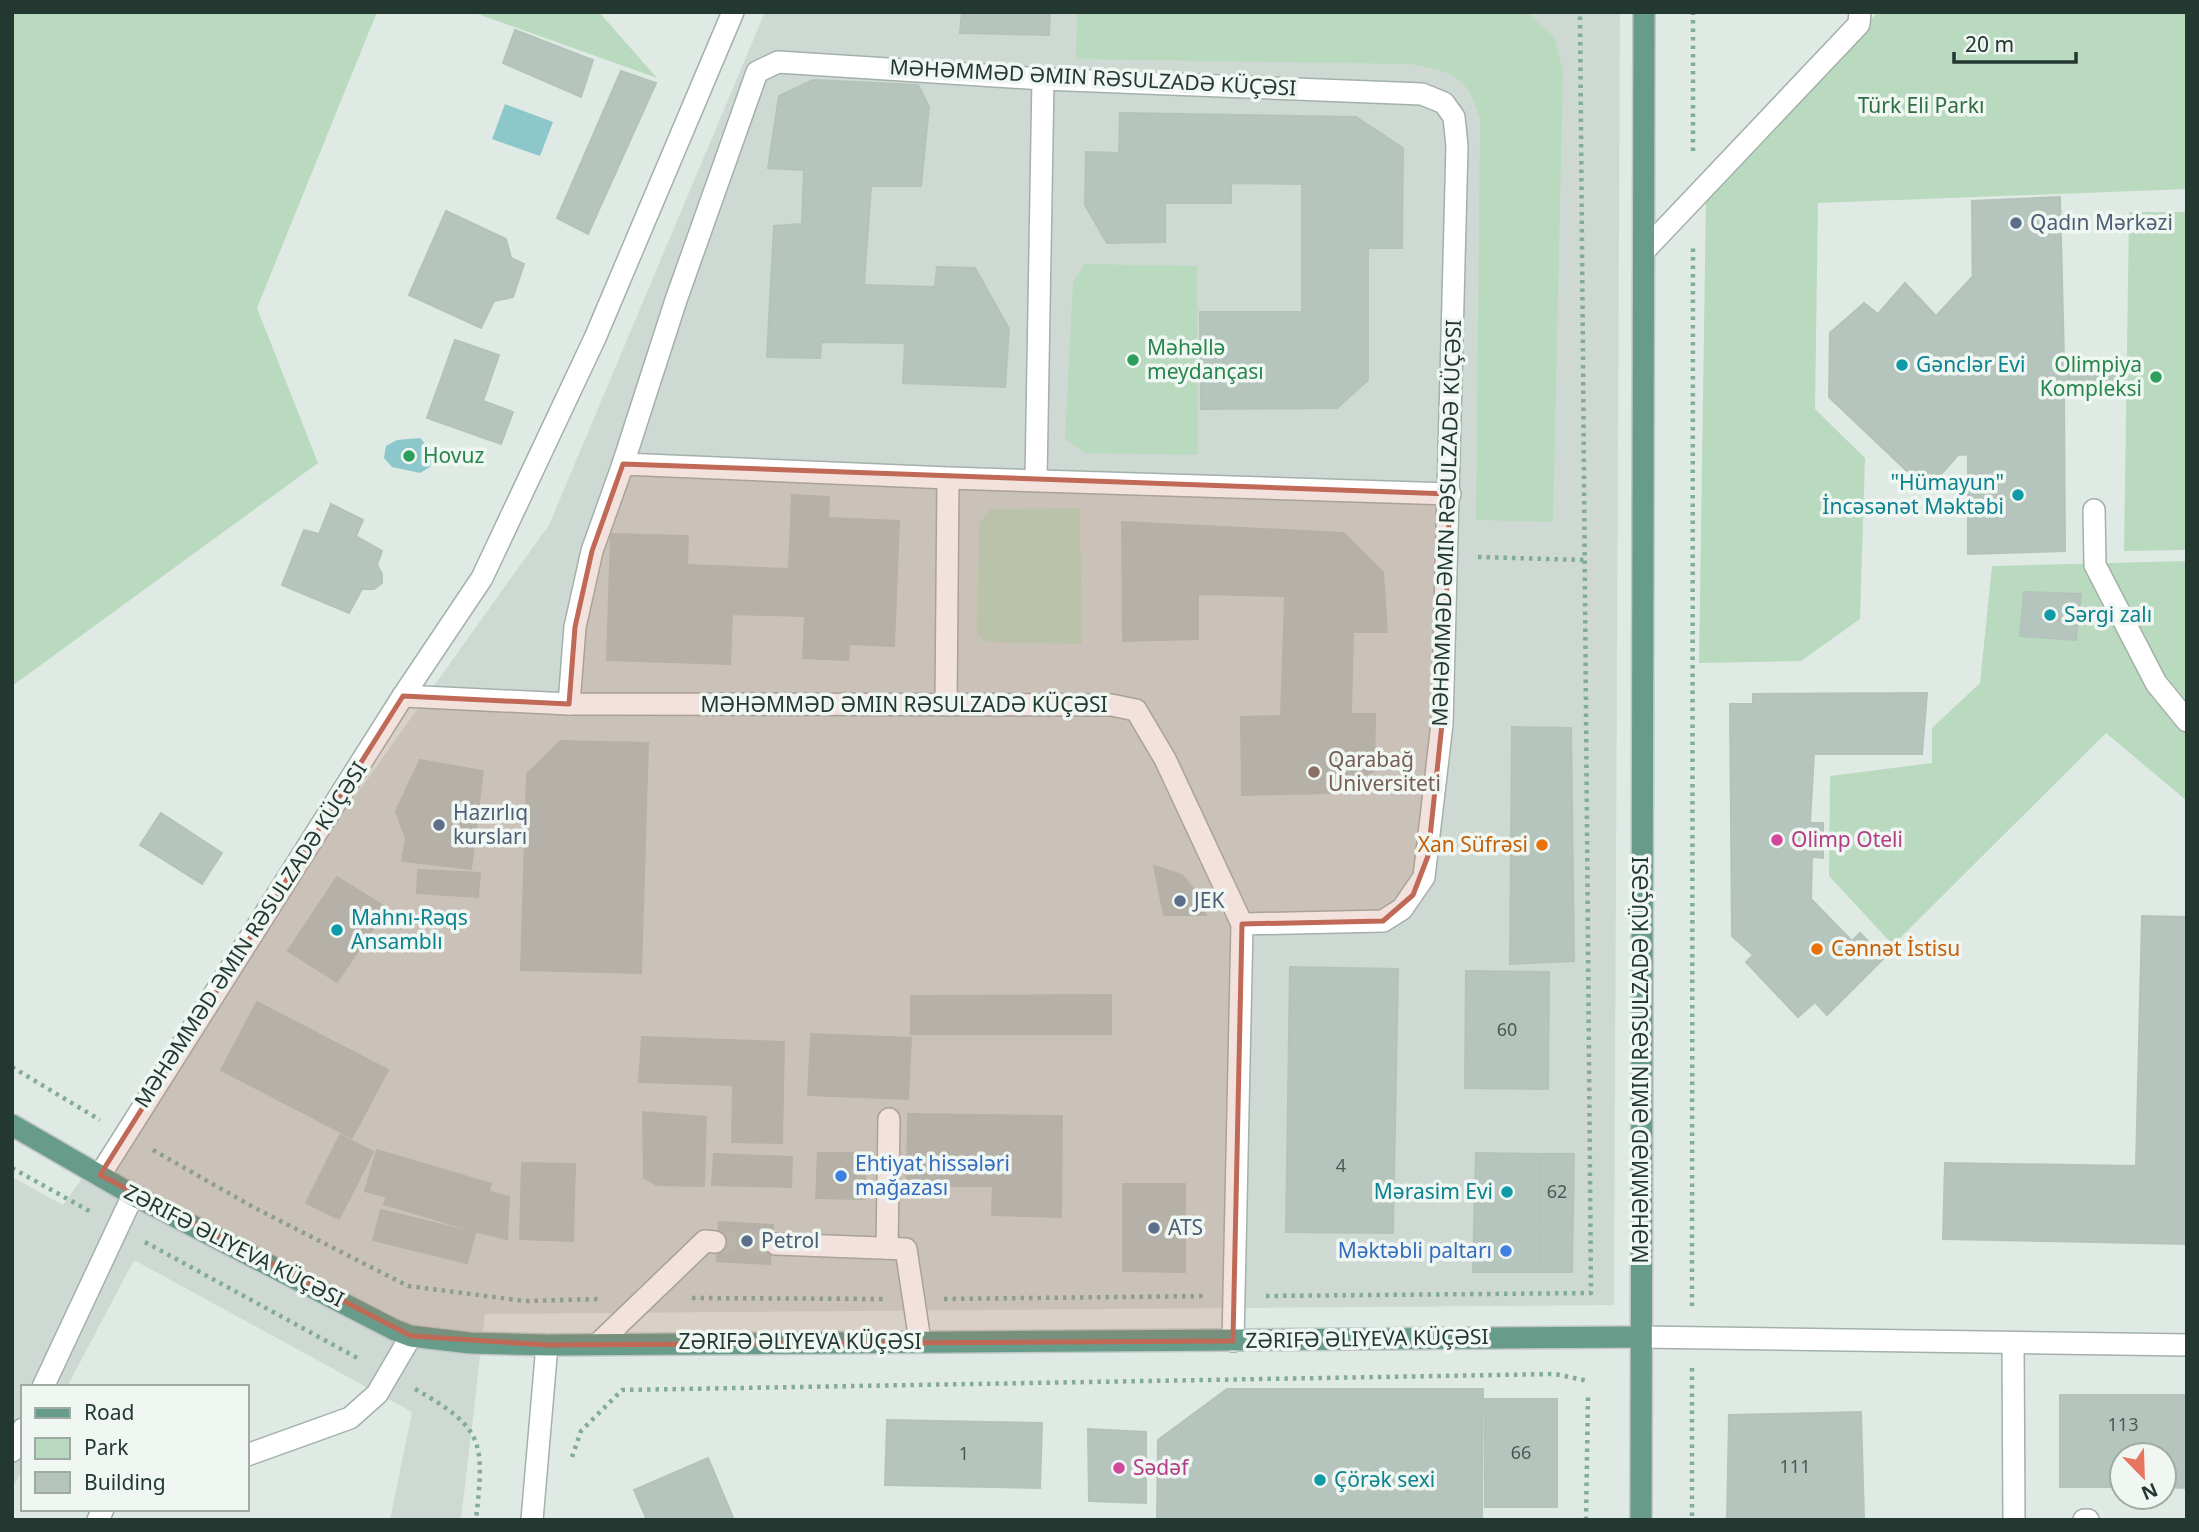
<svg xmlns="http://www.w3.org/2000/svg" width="2199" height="1532" font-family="'Noto Sans',sans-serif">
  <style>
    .built { fill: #ced9d3 }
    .green { fill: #badabf }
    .water { fill: #8bc7cb }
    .building { fill: #b5c4bd; stroke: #b3c3bb; stroke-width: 2 }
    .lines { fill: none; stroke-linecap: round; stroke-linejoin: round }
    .minor-tunnel { stroke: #bac6c0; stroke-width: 21; stroke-dasharray: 21 10; stroke-linecap: butt }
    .minor-casing { stroke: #a3b1aa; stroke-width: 24 }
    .major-casing { stroke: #c1c7c5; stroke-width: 24 }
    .path { stroke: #82ab9b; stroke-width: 4.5; stroke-dasharray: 3.5 5; stroke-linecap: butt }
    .minor { stroke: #fff; stroke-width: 21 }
    .major { stroke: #679c8a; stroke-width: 21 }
    .marked { fill: #c06956; fill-opacity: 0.2; stroke: #c06956; stroke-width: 5; stroke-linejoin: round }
    .service-dot { fill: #5c6f8a; stroke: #f0f6f2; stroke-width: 2.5 }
    .leisure-dot { fill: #2e9e5b; stroke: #f0f6f2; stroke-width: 2.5 }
    .culture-dot { fill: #0f9aa8; stroke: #f0f6f2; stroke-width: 2.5 }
    .education-dot { fill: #8d6e63; stroke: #f0f6f2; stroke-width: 2.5 }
    .hotel-dot { fill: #d1479c; stroke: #f0f6f2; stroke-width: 2.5 }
    .food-dot { fill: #e8710a; stroke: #f0f6f2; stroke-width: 2.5 }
    .shop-dot { fill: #3f7fe0; stroke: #f0f6f2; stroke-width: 2.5 }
    .labels { text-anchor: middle; stroke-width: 7; stroke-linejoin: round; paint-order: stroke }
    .number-label { font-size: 18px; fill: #475b53 }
    .street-label { font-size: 21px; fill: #223830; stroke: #f0f6f2 }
    .park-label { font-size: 21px; fill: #2f6c41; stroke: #f0f6f2 }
    .service-label { font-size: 21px; fill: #4e5e75; stroke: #f0f6f2; text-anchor: start }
    .leisure-label { font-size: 21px; fill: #27864d; stroke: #f0f6f2; text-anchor: start }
    .culture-label { font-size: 21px; fill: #0d838f; stroke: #f0f6f2; text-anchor: start }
    .education-label { font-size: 21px; fill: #785e54; stroke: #f0f6f2; text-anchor: start }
    .hotel-label { font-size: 21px; fill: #b23c85; stroke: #f0f6f2; text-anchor: start }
    .food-label { font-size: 21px; fill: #c56008; stroke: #f0f6f2; text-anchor: end }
    .shop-label { font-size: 21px; fill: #366cbe; stroke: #f0f6f2; text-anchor: start }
  </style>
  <rect width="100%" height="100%" fill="#e0eae4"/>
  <polygon class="built" points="765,12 1620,12 1614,1305 485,1314 461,1520 390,1520 412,1412 134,1260 67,1387 23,1387 23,1469 12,1489 12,1177 63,1205 549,525"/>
  <g class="green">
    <polygon points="12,12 377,12 257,308 318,463 12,686"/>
    <polygon points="472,12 599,12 657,78"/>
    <path d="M 1077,12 L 1527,12 L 1555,38 L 1563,71 L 1553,522 L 1476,520 L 1480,118 C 1467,75 1453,72 1410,64 L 1076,59 Z"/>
    <polygon points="1878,12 2187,12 2187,189 1818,203 1815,409 1865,458 1860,619 1801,661 1699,663 1706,197"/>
    <polygon points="2129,212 2187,212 2187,550 2124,551"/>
    <polygon points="1085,264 1197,266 1198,455 1085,453 1065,439 1073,282"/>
    <polygon points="1080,508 1082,644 985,642 977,634 979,523 990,509"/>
    <polygon points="2187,561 2187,801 2106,733 1893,945 1829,876 1830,776 1932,763 1932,728 1980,683 1992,566"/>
  </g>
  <g class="water">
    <polygon points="505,104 553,122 540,156 492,139"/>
    <polygon points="420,438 434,454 430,467 420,473 392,467 384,458 386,446 397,440"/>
  </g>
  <g class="building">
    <polygon points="962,12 1050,12 1049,35 960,33"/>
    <polygon points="515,30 593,60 581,97 503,63"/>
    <polygon points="621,71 656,83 588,234 557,218"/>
    <polygon points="813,80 918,85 929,107 921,186 871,186 864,285 935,287 937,267 975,268 1009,329 1005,387 903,383 905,343 821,342 820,358 767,357 774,226 802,224 804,170 768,168 779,96"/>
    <polygon points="1120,113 1356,117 1403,148 1402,248 1368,248 1368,380 1337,408 1201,409 1200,312 1302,312 1302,184 1231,183 1231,203 1165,203 1165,242 1107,243 1085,205 1086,152 1119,153"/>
    <polygon points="2060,197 2064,360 2126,360 2125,393 2064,392 2065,551 1968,554 1968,454 1974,454 1972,201"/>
    <polygon points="446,211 506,239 511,258 524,264 513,297 494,301 481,328 409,295"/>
    <polygon points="1974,275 1974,454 1958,455 1927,490 1829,397 1830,333 1864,303 1878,314 1905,283 1936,316"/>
    <polygon points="455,340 499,355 483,401 513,412 501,444 427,418"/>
    <polygon points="792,495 829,497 828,518 899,521 894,646 849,644 848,660 803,658 805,616 732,614 730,664 607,660 611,534 688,536 687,565 789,569"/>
    <polygon points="331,504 363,520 356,536 382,551 377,565 382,574 382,583 374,589 362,589 349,613 282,585 304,530 319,534"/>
    <polygon points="1122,522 1344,533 1383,572 1387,632 1353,632 1351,714 1375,714 1374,771 1330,793 1242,795 1241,717 1281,716 1285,596 1198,594 1198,639 1123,641"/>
    <polygon points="2024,592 2081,594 2076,640 2020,636"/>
    <polygon points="1927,693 1922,754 1814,754 1810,823 1823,823 1823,858 1812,857 1811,899 1753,955 1732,936 1730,704 1753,704 1753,694"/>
    <polygon points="1512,727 1571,728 1574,961 1510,964"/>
    <polygon points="560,741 648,743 641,973 521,970 527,774"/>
    <polygon points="420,760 483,771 471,869 402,861 406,839 396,811"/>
    <polygon points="161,813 222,853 202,884 140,845"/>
    <polygon points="1154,866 1182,875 1192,887 1206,915 1164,915"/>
    <polygon points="418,870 480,873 478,897 417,893"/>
    <polygon points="337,877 387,908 337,982 288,951"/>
    <polygon points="1811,899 1852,941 1860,933 1884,958 1827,1015 1815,1002 1798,1017 1746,962"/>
    <polygon points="2142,916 2187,917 2187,1244 1943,1239 1945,1163 2136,1166"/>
    <polygon points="1290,967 1398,969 1393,1233 1286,1232"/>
    <polygon points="1466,971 1549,972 1548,1089 1465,1088"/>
    <polygon points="1111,995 1111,1034 911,1034 911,996"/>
    <polygon points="257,1002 388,1070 352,1138 221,1070"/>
    <polygon points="811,1034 911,1038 908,1099 808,1095"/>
    <polygon points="642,1037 784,1042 782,1143 732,1142 733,1085 639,1082"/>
    <polygon points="643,1112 706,1117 704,1186 657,1185 644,1178"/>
    <polygon points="908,1114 1062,1116 1061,1217 992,1215 993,1186 907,1186"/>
    <polygon points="340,1135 373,1152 339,1219 306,1203"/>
    <polygon points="377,1150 491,1184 477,1232 384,1204 387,1197 365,1191"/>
    <polygon points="818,1153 865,1153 865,1199 816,1198"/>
    <polygon points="1476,1153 1540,1154 1539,1230 1474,1230"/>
    <polygon points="714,1154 792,1157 791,1187 712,1185"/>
    <polygon points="1540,1154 1574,1154 1572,1272 1539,1272"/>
    <polygon points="522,1163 575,1164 574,1201 521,1200"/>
    <polygon points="1123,1184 1185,1184 1185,1272 1123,1271"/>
    <polygon points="490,1192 509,1197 507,1239 478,1232"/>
    <polygon points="521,1202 574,1203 573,1241 520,1239"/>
    <polygon points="381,1210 475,1233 467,1263 373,1240"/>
    <polygon points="719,1222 773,1225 770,1264 717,1261"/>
    <polygon points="1474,1230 1539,1230 1539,1272 1473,1272"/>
    <polygon points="1227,1389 1483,1389 1482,1520 1157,1520 1158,1440"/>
    <polygon points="2060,1395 2187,1395 2187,1488 2164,1487 2164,1455 2122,1455 2122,1487 2060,1487"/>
    <rect x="1485" y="1399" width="72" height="108"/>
    <polygon points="1861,1412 1864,1520 1727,1520 1729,1415"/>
    <polygon points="887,1420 1042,1423 1040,1488 885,1485"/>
    <polygon points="1088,1429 1146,1432 1146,1503 1089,1501"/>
    <polygon points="708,1458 734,1520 647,1520 634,1490"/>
  </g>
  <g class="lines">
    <polyline class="minor-tunnel" points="715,1242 776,1244"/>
    <g class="minor-casing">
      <g id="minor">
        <polyline points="1644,251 1859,24 1860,12"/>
        <polyline points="1036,479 1043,79"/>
        <polyline points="2094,510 2095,565 2156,683 2187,721"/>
        <polyline points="403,696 569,704 1111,705 1136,710 1165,759 1242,924 1383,921 1402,909 1424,877 1442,724 1457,146 1454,117 1444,103 1422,94 1043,79 778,62 757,72 676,300 623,464"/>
        <polyline points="569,704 575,627 592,551 623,464 948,478 1450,494"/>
        <polyline points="946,705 948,478"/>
        <polyline points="100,1175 403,696 482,578 595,338 733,12"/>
        <polyline points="776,1244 906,1249 920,1341"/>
        <polyline points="887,1248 889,1119"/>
        <polyline points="1640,1337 2187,1345"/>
        <polyline points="1233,1341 1242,924"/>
        <polyline points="599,1343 705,1241 715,1242"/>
        <polyline points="2013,1343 2014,1520"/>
        <polyline points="43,1387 133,1195"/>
        <polyline points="12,1451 23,1429"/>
        <polyline points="247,1455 350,1418 377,1394 411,1336"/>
        <polyline points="98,1520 103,1509"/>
        <polyline points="532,1520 547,1345"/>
        <polyline points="2084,1520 2088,1520"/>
      </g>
    </g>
    <g class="major-casing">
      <g id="major">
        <polyline points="12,1125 133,1195 395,1330 411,1336 470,1343 547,1345 1640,1337"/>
        <polyline points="1641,1520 1644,12"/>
      </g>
    </g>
    <g class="path">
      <polyline points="1693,151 1693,12"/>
      <polyline points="1478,557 1585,560"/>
      <polyline points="12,1067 100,1120"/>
      <polyline points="153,1150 253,1207 408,1286 525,1301 600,1299"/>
      <polyline points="12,1168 91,1212"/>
      <polyline points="145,1242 361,1360"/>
      <polyline points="1266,1296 1591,1293 1580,12"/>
      <polyline points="692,1298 883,1299"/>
      <polyline points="944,1299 1205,1296"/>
      <polyline points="1692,1306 1693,244"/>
      <polyline points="1692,1368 1692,1520"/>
      <path d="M 415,1389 C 486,1429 484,1443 476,1520"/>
      <polyline points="572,1457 581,1431 622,1390 1555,1374 1588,1381"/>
      <polyline points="1586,1520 1588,1396"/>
    </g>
    <use href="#minor" class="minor"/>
    <use href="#major" class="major"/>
  </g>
  <path class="marked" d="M 623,464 L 1450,494 L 1442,724 L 1428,856 L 1413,895 L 1383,921 L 1242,924 L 1233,1341 L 547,1345 L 411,1336 L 100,1175 L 403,696 L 569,704 L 575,627 L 592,551 Z"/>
  <g class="service-dot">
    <circle cx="2016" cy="223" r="7"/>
    <circle cx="439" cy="825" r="7"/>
    <circle cx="1180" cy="901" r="7"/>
    <circle cx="1154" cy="1228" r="7"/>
    <circle cx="747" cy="1241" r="7"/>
  </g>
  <g class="leisure-dot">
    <circle cx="1133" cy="360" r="7"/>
    <circle cx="2156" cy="377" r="7"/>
    <circle cx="409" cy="456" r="7"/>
  </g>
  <g class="culture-dot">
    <circle cx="1902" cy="365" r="7"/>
    <circle cx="2018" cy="495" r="7"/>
    <circle cx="2050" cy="615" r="7"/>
    <circle cx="337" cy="930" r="7"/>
    <circle cx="1507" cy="1192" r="7"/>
    <circle cx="1320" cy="1480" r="7"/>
  </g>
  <circle class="education-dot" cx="1314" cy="772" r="7"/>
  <g class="hotel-dot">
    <circle cx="1777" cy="840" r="7"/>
    <circle cx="1119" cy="1468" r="7"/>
  </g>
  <g class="food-dot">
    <circle cx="1542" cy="845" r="7"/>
    <circle cx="1817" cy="949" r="7"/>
  </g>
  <g class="shop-dot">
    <circle cx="841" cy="1176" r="7"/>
    <circle cx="1506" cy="1251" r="7"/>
  </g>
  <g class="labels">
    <g class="number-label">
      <text x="1507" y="1036">60</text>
      <text x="1341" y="1172">4</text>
      <text x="1557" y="1198">62</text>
      <text x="2123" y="1431">113</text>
      <text x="1521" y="1459">66</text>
      <text x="964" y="1460">1</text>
      <text x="1795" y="1473">111</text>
    </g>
    <g class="street-label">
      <text transform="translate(1093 78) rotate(3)" y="7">MƏHƏMMƏD ƏMIN RƏSULZADƏ KÜÇƏSI</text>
      <text transform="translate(1447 523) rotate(-88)" y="7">MƏHƏMMƏD ƏMIN RƏSULZADƏ KÜÇƏSI</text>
      <text x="904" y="712">MƏHƏMMƏD ƏMIN RƏSULZADƏ KÜÇƏSI</text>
      <text transform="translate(251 935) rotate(-57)" y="7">MƏHƏMMƏD ƏMIN RƏSULZADƏ KÜÇƏSI</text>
      <text transform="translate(1641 1060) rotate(-90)" y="7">MƏHƏMMƏD ƏMIN RƏSULZADƏ KÜÇƏSI</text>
      <text transform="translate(234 1246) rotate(27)" y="7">ZƏRIFƏ ƏLIYEVA KÜÇƏSI</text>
      <text transform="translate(1367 1339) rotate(-1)" y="7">ZƏRIFƏ ƏLIYEVA KÜÇƏSI</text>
      <text x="800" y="1349">ZƏRIFƏ ƏLIYEVA KÜÇƏSI</text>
    </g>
    <g class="park-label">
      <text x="1921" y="113">Türk Eli Parkı</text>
    </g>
    <g class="service-label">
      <text x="2030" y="230">Qadın Mərkəzi</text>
      <text x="453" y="820">Hazırlıq<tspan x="453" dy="24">kursları</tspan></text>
      <text x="1194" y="908">JEK</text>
      <text x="1168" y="1235">ATS</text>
      <text x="761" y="1248">Petrol</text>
    </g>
    <g class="leisure-label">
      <text x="1147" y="355">Məhəllə<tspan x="1147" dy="24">meydançası</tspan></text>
      <text x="2142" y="372" text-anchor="end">Olimpiya<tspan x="2142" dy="24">Kompleksi</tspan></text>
      <text x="423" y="463">Hovuz</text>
    </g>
    <g class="culture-label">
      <text x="1916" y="372">Gənclər Evi</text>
      <text x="2004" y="490" text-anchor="end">"Hümayun"<tspan x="2004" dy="24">İncəsənət Məktəbi</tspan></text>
      <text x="2064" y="622">Sərgi zalı</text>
      <text x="351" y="925">Mahnı-Rəqs<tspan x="351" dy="24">Ansamblı</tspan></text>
      <text x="1493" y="1199" text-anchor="end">Mərasim Evi</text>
      <text x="1334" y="1487">Çörək sexi</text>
    </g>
    <g class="education-label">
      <text x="1328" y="767">Qarabağ<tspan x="1328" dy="24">Universiteti</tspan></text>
    </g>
    <g class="hotel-label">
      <text x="1791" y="847">Olimp Oteli</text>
      <text x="1133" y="1475">Sədəf</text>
    </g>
    <g class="food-label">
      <text x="1528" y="852">Xan Süfrəsi</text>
      <text x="1831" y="956" text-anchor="start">Cənnət İstisu</text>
    </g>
    <g class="shop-label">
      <text x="855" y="1171">Ehtiyat hissələri<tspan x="855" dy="24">mağazası</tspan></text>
      <text x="1492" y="1258" text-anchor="end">Məktəbli paltarı</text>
    </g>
  </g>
  <rect width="2199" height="1532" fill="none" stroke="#223830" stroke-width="28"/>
  <rect x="21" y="1385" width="228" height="126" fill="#f0f6f2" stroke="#9eaaa4" stroke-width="2"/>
  <rect x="35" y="1408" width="35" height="10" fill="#679c8a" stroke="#9eaaa4" stroke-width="2"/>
  <text x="84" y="1420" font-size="21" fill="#223830">Road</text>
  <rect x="35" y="1438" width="35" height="21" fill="#badabf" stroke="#9eaaa4" stroke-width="2"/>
  <text x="84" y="1455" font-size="21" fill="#223830">Park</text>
  <rect x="35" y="1472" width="35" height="21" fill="#b5c4bd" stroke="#9eaaa4" stroke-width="2"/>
  <text x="84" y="1490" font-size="21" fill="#223830">Building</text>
  <g transform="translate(2143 1476) rotate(157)"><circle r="33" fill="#f0f6f2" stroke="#9eaaa4" stroke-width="2"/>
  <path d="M0-5L12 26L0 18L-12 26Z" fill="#e8755f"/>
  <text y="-10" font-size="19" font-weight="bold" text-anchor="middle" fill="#223830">N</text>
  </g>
  <path d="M1954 52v10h122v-10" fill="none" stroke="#223830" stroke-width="3.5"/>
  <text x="1965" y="52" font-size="21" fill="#223830" stroke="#f0f6f2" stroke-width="5" paint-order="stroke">20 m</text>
</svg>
